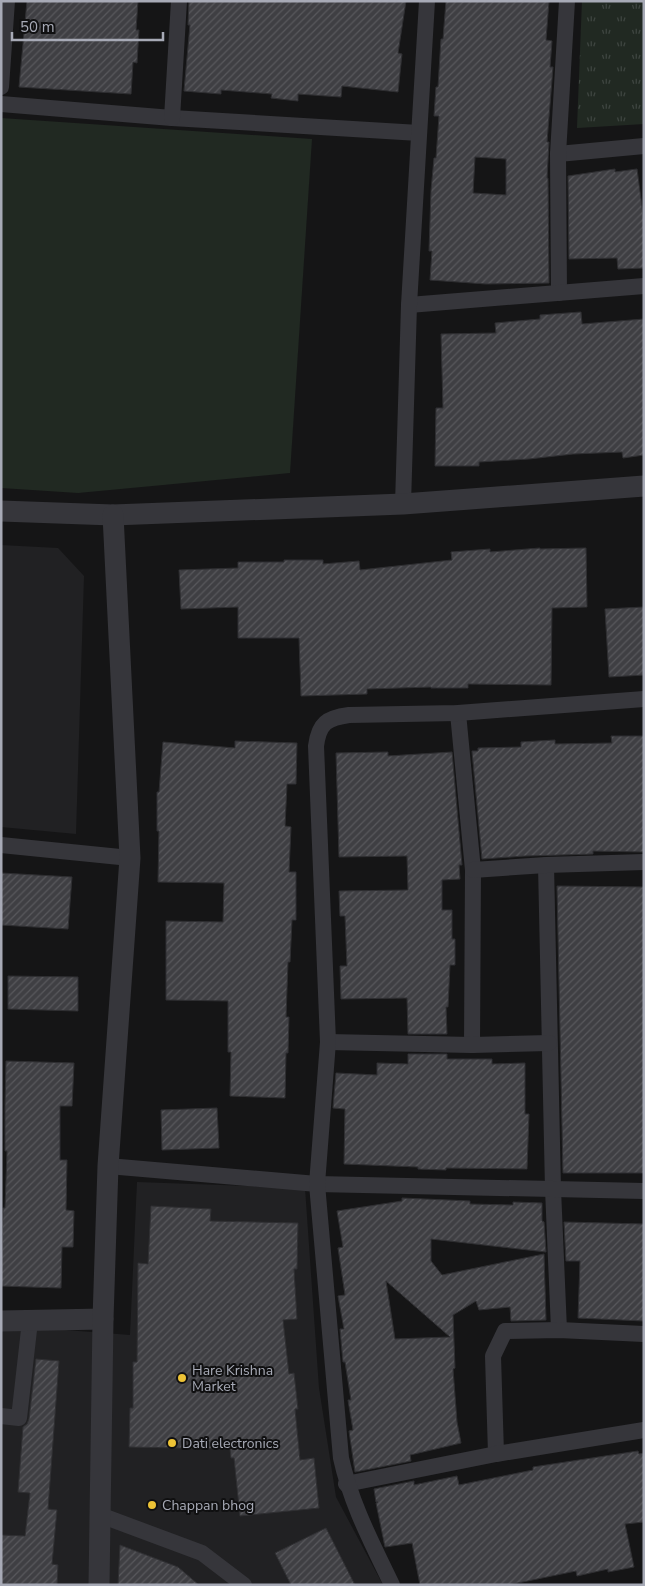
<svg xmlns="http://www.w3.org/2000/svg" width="645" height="1586" font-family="'Nunito Sans',sans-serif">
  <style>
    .built { fill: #212123 }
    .grass { fill: #212922 }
    .park { fill: url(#park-tufts) }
    .building { fill: url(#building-hatch); stroke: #2f2f32; fill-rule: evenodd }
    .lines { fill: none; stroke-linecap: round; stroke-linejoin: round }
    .minor { stroke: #36363b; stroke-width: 16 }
    .tertiary { stroke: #36363b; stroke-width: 21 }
    .poi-dot { fill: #edc336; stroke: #101011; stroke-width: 2 }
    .labels { text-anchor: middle; stroke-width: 4; stroke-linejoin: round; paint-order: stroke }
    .poi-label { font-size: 14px; fill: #a7aab6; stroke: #101011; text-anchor: start }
  </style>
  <defs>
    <pattern id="park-tufts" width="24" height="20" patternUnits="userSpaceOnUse" patternTransform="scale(1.25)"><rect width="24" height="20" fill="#212922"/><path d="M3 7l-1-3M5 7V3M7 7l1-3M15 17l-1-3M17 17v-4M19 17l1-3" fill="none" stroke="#3e4540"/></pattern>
    <pattern id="building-hatch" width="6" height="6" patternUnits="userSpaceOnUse" patternTransform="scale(1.25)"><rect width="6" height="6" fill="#3f3f43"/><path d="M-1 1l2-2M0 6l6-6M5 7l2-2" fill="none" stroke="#58585c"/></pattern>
  </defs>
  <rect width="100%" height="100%" fill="#151516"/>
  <g class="built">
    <polygon points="1,545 58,548 84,576 76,834 1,827"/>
    <polygon points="137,1182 305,1188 319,1388 336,1497 383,1585 1,1585 1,1325 130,1335"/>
  </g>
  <polygon class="grass" points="1,118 312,139 290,473 78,493 1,488"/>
  <polygon class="park" points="582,1 644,1 644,124 577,128"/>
  <g class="building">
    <polygon points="27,1 138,1 136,30 139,30 137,63 133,62 131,94 19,87"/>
    <polygon points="189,1 406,1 398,53 402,54 398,92 342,86 341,97 298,94 298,101 271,98 272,94 221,90 221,94 184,91 190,25 188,25"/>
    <path d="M 446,1 L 549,1 L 546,40 L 552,41 L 550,67 L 553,67 L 547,142 L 549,142 L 547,178 L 548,178 L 549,283 L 486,284 L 430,280 L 432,251 L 429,251 L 431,191 L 434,158 L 436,158 L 439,116 L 434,116 L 436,87 L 438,87 L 441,39 L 443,39 ZM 475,157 L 506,159 L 506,195 L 473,193 Z"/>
    <polygon points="615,169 615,172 637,169 644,222 644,268 618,269 617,258 569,259 568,176"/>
    <polygon points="581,312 582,324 644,319 644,455 623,458 622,452 573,454 529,459 479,462 479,466 435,466 436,408 443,408 441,334 496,333 495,323 540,319 540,315"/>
    <polygon points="540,548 540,549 586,548 587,607 552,608 551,685 468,684 468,688 431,688 431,687 367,689 367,694 301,696 299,638 238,638 238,607 181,609 179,570 238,568 238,562 284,562 284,560 323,560 323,564 359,561 360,570 452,560 451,552 490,549 490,552"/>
    <polygon points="644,607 644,675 609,677 605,609"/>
    <polygon points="611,736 644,736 644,852 593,851 593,854 525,856 482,859 472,751 478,751 478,748 521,747 521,742 555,740 555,744 612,743"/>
    <polygon points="235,741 297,743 296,784 287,784 285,826 291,827 289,872 296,872 296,920 292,920 290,962 288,962 286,1017 289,1017 288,1053 286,1053 285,1098 230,1096 231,1052 228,1052 228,1001 166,1000 166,921 223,922 224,883 158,882 159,831 157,831 157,792 159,792 163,742 235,748"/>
    <polygon points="388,752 388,756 452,752 462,865 459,865 460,879 442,880 442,910 452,910 452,939 455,939 455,965 450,965 448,1007 446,1007 447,1034 408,1034 407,998 341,999 340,966 347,966 345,916 340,916 339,891 408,890 407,856 339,857 336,753"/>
    <polygon points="1,873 72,877 68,929 1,925"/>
    <polygon points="557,886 644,887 644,1173 563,1173"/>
    <polygon points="8,976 78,977 78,1011 8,1009"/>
    <polygon points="408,1054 447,1054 447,1059 492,1059 492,1064 525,1063 525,1114 529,1114 527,1169 446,1168 446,1170 418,1169 418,1167 344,1164 345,1109 333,1108 336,1073 377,1075 377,1063 408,1064"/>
    <polygon points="6,1061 74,1063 72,1106 60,1106 60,1160 67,1160 66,1210 74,1211 73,1247 62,1247 61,1288 1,1286 3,1208 5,1208 7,1151 5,1151 5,1106"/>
    <polygon points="217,1108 219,1148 162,1150 161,1110"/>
    <path d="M 402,1198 L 470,1201 L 470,1204 L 513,1205 L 513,1202 L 542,1203 L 542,1221 L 544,1222 L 546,1252 L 431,1239 L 431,1261 L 442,1275 L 544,1254 L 546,1320 L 511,1321 L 510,1307 L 479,1310 L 476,1301 L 453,1315 L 455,1368 L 453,1369 L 457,1422 L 461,1443 L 410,1455 L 411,1461 L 355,1472 L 349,1431 L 353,1430 L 348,1400 L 351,1400 L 345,1362 L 343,1362 L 340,1329 L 344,1329 L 338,1296 L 345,1295 L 338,1248 L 343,1247 L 337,1211 L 402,1201 ZM 386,1281 L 450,1337 L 395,1339 Z"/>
    <polygon points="151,1206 211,1209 210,1221 298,1223 297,1269 294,1269 297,1319 283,1320 289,1374 294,1373 298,1409 295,1409 300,1460 314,1458 319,1508 240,1516 234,1458 231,1458 230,1449 129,1447 130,1408 133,1408 133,1362 137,1362 138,1263 148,1264"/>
    <polygon points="564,1222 644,1224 644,1321 578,1318 580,1261 566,1261"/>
    <polygon points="36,1359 59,1361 48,1509 57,1510 52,1564 58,1565 57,1585 1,1584 1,1535 25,1536 30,1493 18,1492 23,1427 27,1424 29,1419"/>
    <polygon points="638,1451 639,1454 644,1453 644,1522 625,1524 634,1567 608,1572 608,1569 577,1576 576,1571 508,1585 420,1585 412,1543 385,1547 376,1503 378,1502 376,1502 374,1489 414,1481 414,1485 457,1476 459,1485 533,1470 533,1467"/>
    <polygon points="326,1528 355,1585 291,1585 275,1553"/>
    <polygon points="120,1545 178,1567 199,1585 118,1585"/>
  </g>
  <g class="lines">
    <g class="minor">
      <polyline points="1,87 7,1"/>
      <polyline points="1,104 172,118 419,133"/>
      <polyline points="172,118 179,1"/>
      <polyline points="558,154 644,146"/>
      <polyline points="559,293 558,154 567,1"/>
      <polyline points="409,305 644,286"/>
      <polyline points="403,504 409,305 427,1"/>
      <polyline points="458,713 473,870 472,1045"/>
      <polyline points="1,845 130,858"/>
      <polyline points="546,865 553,1189 559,1330"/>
      <polyline points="473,870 546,865 644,862"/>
      <polyline points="328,1042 472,1045 549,1043"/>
      <polyline points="108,1166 317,1184 644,1191"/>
      <polyline points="1,1416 19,1418 30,1321"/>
      <polyline points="496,1454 493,1356 505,1331 559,1330 644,1334"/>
      <polyline points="346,1484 496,1454 644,1430"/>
      <polyline points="100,1515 202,1553 244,1585"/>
      <path d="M 392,1585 C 372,1543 351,1504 341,1458 L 317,1184 L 328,1042 L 316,746 C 319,723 327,718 349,715 L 458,713 L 644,699"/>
    </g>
    <g class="tertiary">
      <polyline points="1,511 113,515 403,504 644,486"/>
      <polyline points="1,1321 103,1319"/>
      <polyline points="99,1585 103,1319 108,1166 130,858 113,515"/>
    </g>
  </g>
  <g class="poi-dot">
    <circle cx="182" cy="1378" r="5"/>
    <circle cx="172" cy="1443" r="5"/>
    <circle cx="152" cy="1505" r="5"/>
  </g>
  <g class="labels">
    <g class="poi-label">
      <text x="192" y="1375">Hare Krishna<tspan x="192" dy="16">Market</tspan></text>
      <text x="182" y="1448">Dati electronics</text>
      <text x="162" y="1510">Chappan bhog</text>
    </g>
  </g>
  <rect width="645" height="1586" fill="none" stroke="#a7aab6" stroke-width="5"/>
  <path d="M12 32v8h151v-8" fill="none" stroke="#a7aab6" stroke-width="2.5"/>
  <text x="20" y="32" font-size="15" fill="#a7aab6" stroke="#101011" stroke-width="4" paint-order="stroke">50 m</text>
</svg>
